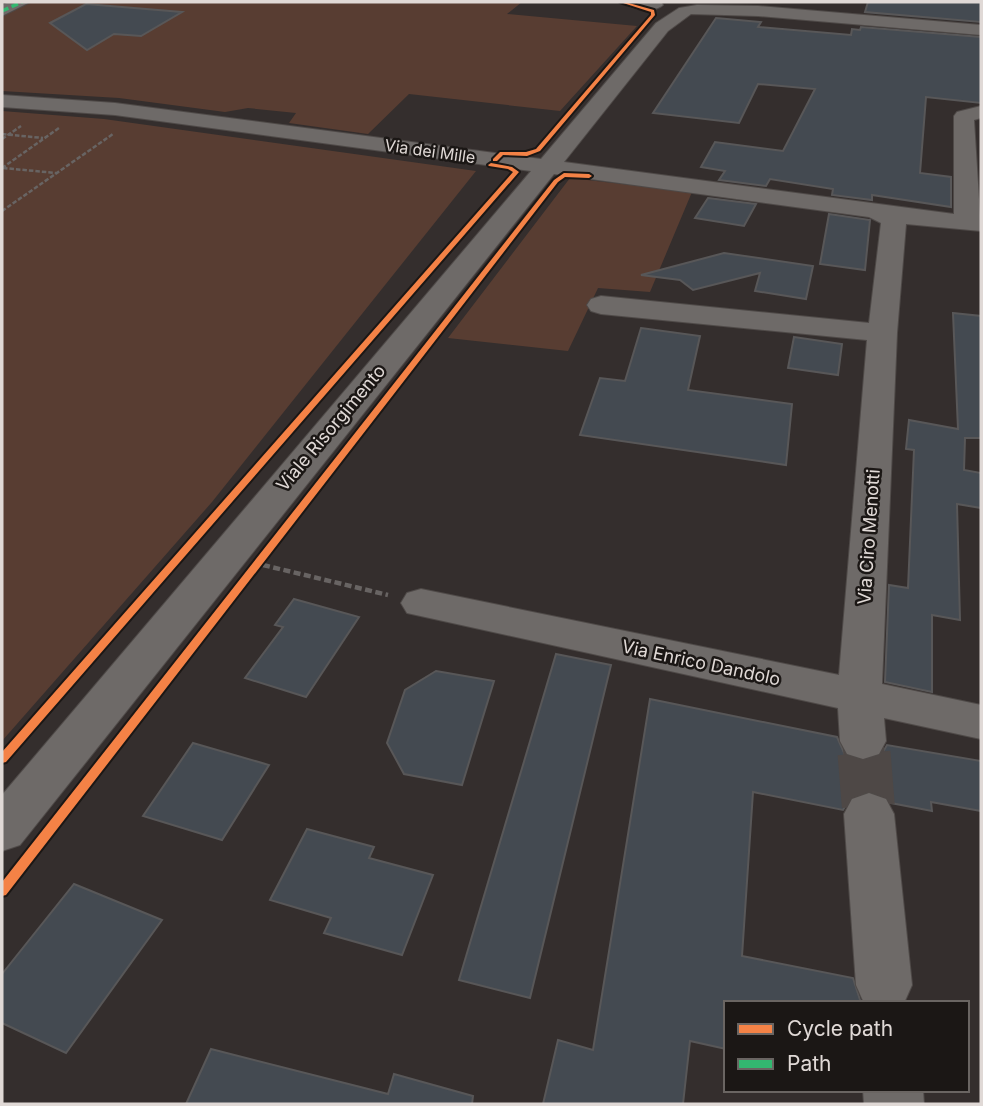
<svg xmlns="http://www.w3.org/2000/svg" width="983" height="1106" font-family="Inter,sans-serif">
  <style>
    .green { fill: #583d32 }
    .building { fill: #444a51; stroke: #585758; stroke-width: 2 }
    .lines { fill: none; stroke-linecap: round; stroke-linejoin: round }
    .minor-tunnel-far1 { stroke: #4e4846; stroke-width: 41; stroke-dasharray: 41 20; stroke-linecap: butt }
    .minor-tunnel { stroke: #4e4846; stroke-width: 53; stroke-dasharray: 53 26; stroke-linecap: butt }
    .minor-casing { stroke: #4f4a48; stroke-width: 2 }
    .path-far1 { stroke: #686463; stroke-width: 2.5; stroke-dasharray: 4.5 2; stroke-linecap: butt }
    .path { stroke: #686463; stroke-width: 4.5; stroke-dasharray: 7 3.5; stroke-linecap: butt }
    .minor { fill: #6e6a68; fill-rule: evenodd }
    .quiet { stroke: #33b770; stroke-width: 3.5; stroke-dasharray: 7 3.5; stroke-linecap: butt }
    .cycleway-casing { stroke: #1b1715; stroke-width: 4 }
    .cycleway { fill: #f48246; fill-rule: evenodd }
    .labels { text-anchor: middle; stroke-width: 5; stroke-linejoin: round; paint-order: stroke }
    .far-street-label { font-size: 16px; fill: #e0d9d6; stroke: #1b1715 }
    .street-label { font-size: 18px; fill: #e0d9d6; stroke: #1b1715 }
  </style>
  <rect width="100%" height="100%" fill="#342e2d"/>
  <g class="green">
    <polygon points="2,2 522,2 507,14 637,26 560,111 409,94 368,134 289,123 296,113 248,108 225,112 119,98 2,91"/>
    <polygon points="2,111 104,119 476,171 212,502 2,741"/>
    <polygon points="570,178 692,192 650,292 598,288 568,351 448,338"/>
  </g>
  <g class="building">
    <polygon points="868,2 981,2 981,22 865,12"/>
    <polygon points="86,4 182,12 141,36 114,34 87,50 50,23"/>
    <polygon points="716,18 761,22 758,27 851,35 852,29 860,30 861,27 981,37 981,103 926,97 920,173 951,177 951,207 872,195 872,200 832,195 833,189 770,179 766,186 719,180 725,171 701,167 715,142 783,151 815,89 758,84 739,123 653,113"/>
    <polygon points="708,198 756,204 744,226 695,218"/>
    <polygon points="829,214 870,220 865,270 820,264"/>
    <polygon points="724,253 813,266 806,299 755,291 760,273 693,290 680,280 641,275"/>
    <polygon points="953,313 981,316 981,438 965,438 964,470 981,473 981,508 957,504 960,620 932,615 932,692 885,682 889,585 908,588 914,450 906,449 909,420 958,429"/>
    <polygon points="641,328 700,336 688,390 792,404 786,465 580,435 600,378 625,381"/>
    <polygon points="794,337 842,344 838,375 788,368"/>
    <polygon points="294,599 359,617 306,697 245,678 283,627 275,625"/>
    <polygon points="556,654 611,665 530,998 459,980"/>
    <polygon points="436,671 494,681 462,785 404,774 387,743 405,690"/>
    <polygon points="650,699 837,737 845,755 862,762 880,757 887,745 981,761 981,811 931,802 932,811 891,803 887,797 870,791 851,797 843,810 753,792 742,956 853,978 861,1003 726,1003 726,1049 690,1041 683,1104 543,1104 558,1040 593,1050"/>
    <polygon points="193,743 269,765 222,840 143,816"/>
    <polygon points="307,829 374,847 369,858 433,875 402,955 324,933 331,918 270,900"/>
    <polygon points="74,884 162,920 66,1053 2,1023 2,974"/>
    <polygon points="211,1049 388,1094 394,1074 473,1096 472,1104 186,1104"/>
  </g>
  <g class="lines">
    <polyline class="minor-tunnel-far1" points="863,741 864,755"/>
    <polyline class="minor-tunnel" points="864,753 869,814"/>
    <g class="minor-casing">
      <g id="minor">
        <polygon points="9,2 30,2 2,16 2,5"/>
        <path d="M 623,2 L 661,2 L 663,5 C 654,13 632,10 623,2 Z"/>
        <polygon points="697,5 758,6 981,25 981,35 758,16 691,14 668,31 564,162 954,214 954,116 957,112 981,106 981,118 974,120 981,231 906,224 897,333 882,684 981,705 981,739 884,718 886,741 879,754 863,759 847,754 840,741 838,708 407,613 401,603 407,593 421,589 839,675 867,340 601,314 591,311 587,305 591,299 601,296 869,323 881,223 869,217 554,174 20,845 2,851 2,795 531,171 115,115 2,107 2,95 115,103 541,159 656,23 679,8"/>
        <polygon points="869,793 886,799 894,814 912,985 904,1003 864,1003 856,985 844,814 852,799"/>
        <polygon points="863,1090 923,1090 924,1104 864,1104"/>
      </g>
    </g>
    <g class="path-far1">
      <polyline points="2,134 43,138"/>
      <polyline points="2,139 21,126"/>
      <polyline points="2,168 59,128"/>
      <polyline points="3,168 56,173"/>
      <polyline points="2,211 113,134"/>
    </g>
    <polyline class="path" points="263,565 388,595"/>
    <use href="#minor" class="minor"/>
    <polyline class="quiet" points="2,11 22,2"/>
    <g class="cycleway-casing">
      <g id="cycleway">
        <polygon points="620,2 625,2 654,10 655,15 540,151 527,156 503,155 497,161 493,161 493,159 500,152 526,152 536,149 651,15 651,12"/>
        <polygon points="491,163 512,167 519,172 6,762 2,763 2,752 513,172 508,169 489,166 488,165"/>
        <polygon points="564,173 589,174 592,176 589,178 565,177 558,182 6,895 2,896 2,882 554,180"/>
      </g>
    </g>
    <use href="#cycleway" class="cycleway"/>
  </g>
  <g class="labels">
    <g class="far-street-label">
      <text transform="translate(430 151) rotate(8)" y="6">Via dei Mille</text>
    </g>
    <g class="street-label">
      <text transform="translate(331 428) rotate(-50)" y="6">Viale Risorgimento</text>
      <text transform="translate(869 537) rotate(-86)" y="6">Via Ciro Menotti</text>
      <text transform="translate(701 663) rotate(12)" y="6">Via Enrico Dandolo</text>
    </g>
  </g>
  <rect width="983" height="1106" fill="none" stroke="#e0d9d6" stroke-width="7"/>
  <rect x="724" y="1001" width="245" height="91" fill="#1b1715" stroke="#6a6562" stroke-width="2"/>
  <rect x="738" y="1024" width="35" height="10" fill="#f48246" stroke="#6a6562" stroke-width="2"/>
  <text x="787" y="1036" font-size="21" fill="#e0d9d6">Cycle path</text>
  <rect x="738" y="1059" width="35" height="10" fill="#33b770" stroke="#6a6562" stroke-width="2"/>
  <text x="787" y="1071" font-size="21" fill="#e0d9d6">Path</text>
</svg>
